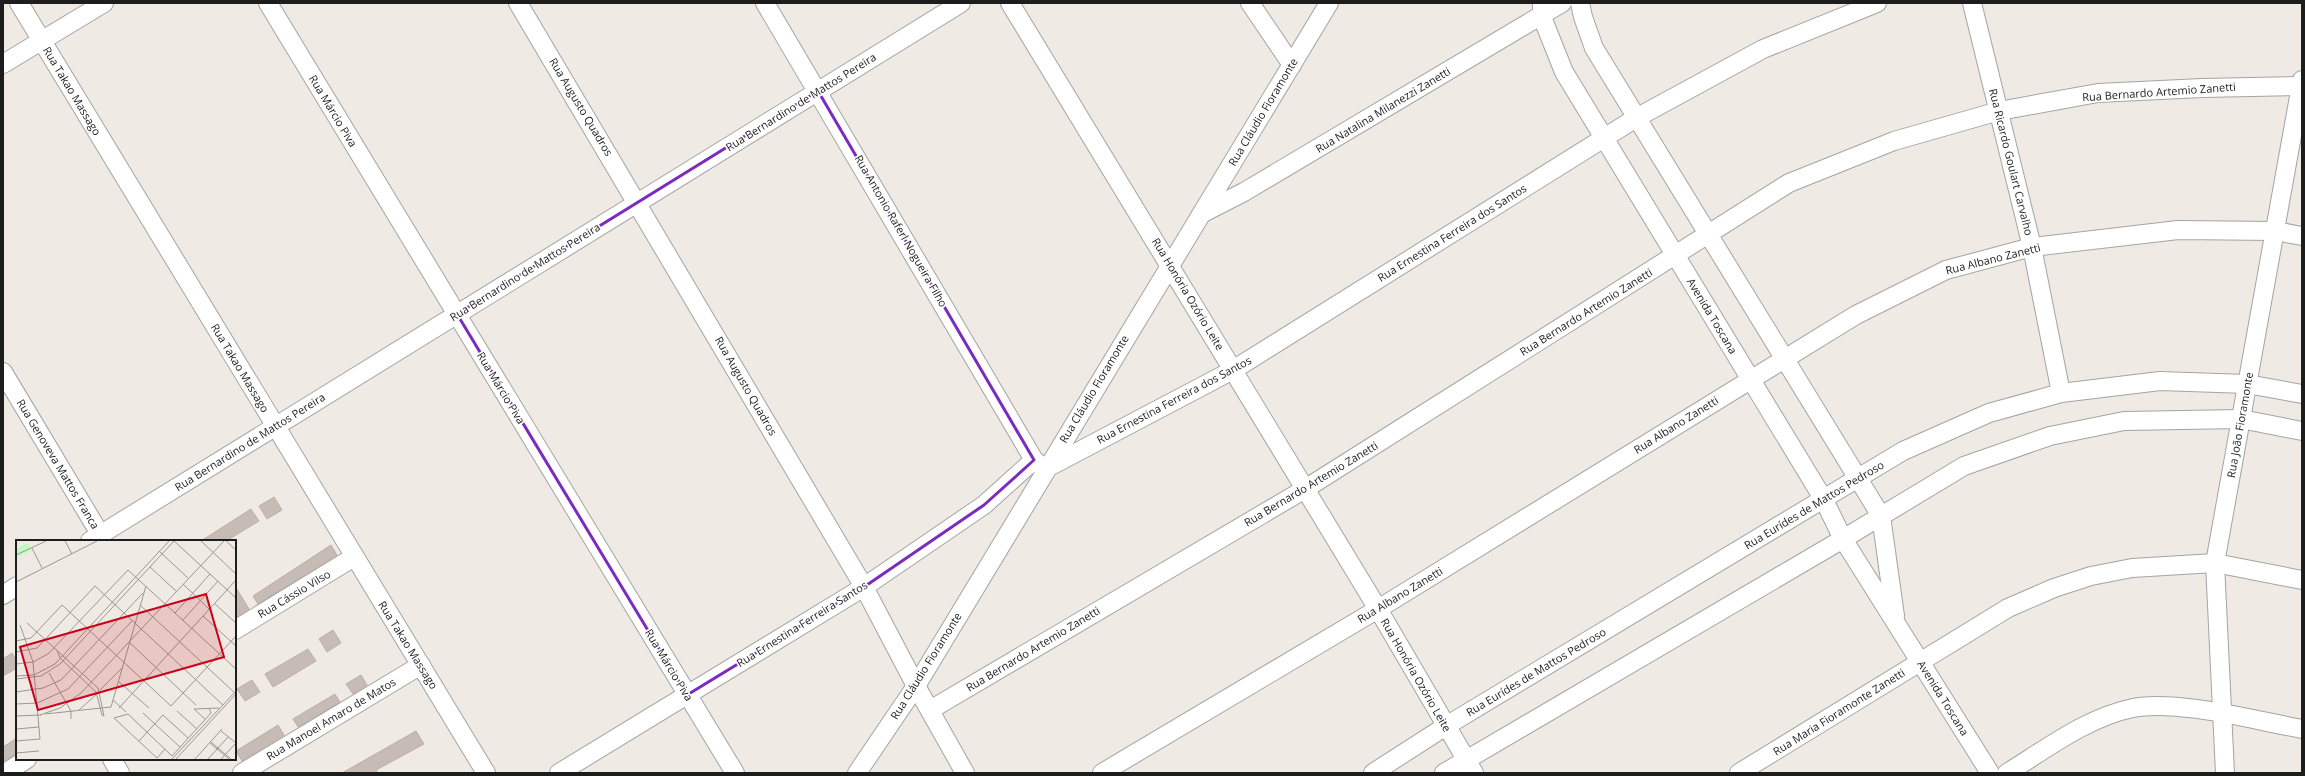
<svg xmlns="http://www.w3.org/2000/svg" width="2305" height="776" font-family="'Open Sans',sans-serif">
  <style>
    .building { fill: #c7bbb6; stroke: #c1aea5 }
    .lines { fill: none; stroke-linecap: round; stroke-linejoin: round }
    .minor-casing { stroke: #a4a4a4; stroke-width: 20 }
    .minor { stroke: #fff; stroke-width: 18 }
    .marked { fill: none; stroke: #7b2cbf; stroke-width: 3; stroke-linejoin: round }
    .labels { text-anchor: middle; stroke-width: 3.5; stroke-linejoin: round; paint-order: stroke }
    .street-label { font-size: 11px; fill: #1d1d1d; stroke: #fff }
    .inset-road { fill: none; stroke: #9b9894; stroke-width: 1 }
    .view { fill: #cb0017; fill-opacity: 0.15; stroke: #cb0017; stroke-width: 2 }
    .inset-edge { fill: none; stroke: #1d1d1d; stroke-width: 2 }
  </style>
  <rect width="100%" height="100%" fill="#efeae3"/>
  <g class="building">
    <polygon points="274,497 282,510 267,519 259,506"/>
    <polygon points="251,509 259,521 226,541 201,541"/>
    <polygon points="331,545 337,555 258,604 253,596"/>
    <polygon points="235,586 249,609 235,618"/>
    <polygon points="333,630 341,643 327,652 319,639"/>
    <polygon points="308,649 316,661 273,687 265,674"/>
    <polygon points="12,653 17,661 17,668 3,676 3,659"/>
    <polygon points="361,675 367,685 353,694 346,684"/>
    <polygon points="252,680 260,692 245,701 237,689"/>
    <polygon points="335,694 340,702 298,727 293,719"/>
    <polygon points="278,725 284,735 242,761 236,751"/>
    <polygon points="416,731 424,744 376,770 378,773 342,773"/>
    <polygon points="17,738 17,753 3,762 3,747"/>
  </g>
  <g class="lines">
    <g class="minor-casing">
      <g id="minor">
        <polyline points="19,3 486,773"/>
        <polyline points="268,3 735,773"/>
        <polyline points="518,3 864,587 916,686 965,773"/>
        <polyline points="765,3 1034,460 1045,469 1233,370 1636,118 1763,49 1877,3"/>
        <polyline points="1010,3 1378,609 1474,773"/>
        <polyline points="1250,3 1292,65"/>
        <polyline points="1542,3 1542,17 1564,72 1824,500 1843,539 1990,773"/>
        <polyline points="1580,3 1583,17 1594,48 1881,516 1895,616"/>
        <polyline points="1972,3 2032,247 2061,393"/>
        <polyline points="3,64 104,3"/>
        <polyline points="1201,214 1244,192 1562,3"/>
        <polyline points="3,372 100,534"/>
        <polyline points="90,541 961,3"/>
        <polyline points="3,595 17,586"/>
        <polyline points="235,630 354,557"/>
        <polyline points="930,710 1305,489 1789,183 1894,141 1999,111 2098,93 2202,88 2302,86"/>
        <polyline points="112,759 120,773"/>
        <polyline points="5,773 27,759"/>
        <polyline points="242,773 421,665"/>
        <polyline points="559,773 864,587 984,505 1034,460"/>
        <polyline points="857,773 916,686 1329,3"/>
        <polyline points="1102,773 1378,609 1856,315 1946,270 2032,247 2178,230 2275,231 2302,236"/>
        <polyline points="1373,773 1446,726 1903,451 1989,413 2061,393 2160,381 2247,384 2302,394"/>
        <polyline points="1444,773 1843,539 1964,466 2050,436 2124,421 2241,419 2302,431"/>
        <polyline points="1739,773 2008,608 2054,588 2091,576 2132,568 2215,563 2302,580"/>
        <path d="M 2007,773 C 2046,749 2088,717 2133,708 C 2177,699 2257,721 2302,729"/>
        <polyline points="2225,773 2215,563 2302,80"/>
      </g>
    </g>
    <use href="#minor" class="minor"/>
  </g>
  <path class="marked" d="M 818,91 L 1034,460 L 984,505 L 864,587 L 687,695 L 457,314 Z"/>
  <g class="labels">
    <g class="street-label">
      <text transform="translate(72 91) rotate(59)" y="4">Rua Takao Massago</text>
      <text transform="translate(2159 92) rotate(-4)" y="4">Rua Bernardo Artemio Zanetti</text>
      <text transform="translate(801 102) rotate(-32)" y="4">Rua Bernardino de Mattos Pereira</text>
      <text transform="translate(581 107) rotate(59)" y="4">Rua Augusto Quadros</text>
      <text transform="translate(1383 110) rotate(-31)" y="4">Rua Natalina Milanezzi Zanetti</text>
      <text transform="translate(333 111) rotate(59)" y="4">Rua Márcio Piva</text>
      <text transform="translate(1263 112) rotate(-59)" y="4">Rua Cláudio Fioramonte</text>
      <text transform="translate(2011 162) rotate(76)" y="4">Rua Ricardo Goulart Carvalho</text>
      <text transform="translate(901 231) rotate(60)" y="4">Rua Antonio Raferl Nogueira Filho</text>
      <text transform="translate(1452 233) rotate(-32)" y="4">Rua Ernestina Ferreira dos Santos</text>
      <text transform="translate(1993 259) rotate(-14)" y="4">Rua Albano Zanetti</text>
      <text transform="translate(525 272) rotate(-32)" y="4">Rua Bernardino de Mattos Pereira</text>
      <text transform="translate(1188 294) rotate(59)" y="4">Rua Honória Ozório Leite</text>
      <text transform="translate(1586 312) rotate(-32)" y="4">Rua Bernardo Artemio Zanetti</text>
      <text transform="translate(1712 316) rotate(59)" y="4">Avenida Toscana</text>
      <text transform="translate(240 368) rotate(59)" y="4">Rua Takao Massago</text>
      <text transform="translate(746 386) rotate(60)" y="4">Rua Augusto Quadros</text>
      <text transform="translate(501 388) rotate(59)" y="4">Rua Márcio Piva</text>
      <text transform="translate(1094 389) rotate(-59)" y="4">Rua Cláudio Fioramonte</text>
      <text transform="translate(1174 400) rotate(-28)" y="4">Rua Ernestina Ferreira dos Santos</text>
      <text transform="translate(1676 425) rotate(-32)" y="4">Rua Albano Zanetti</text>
      <text transform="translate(2240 425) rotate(-80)" y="4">Rua João Fioramonte</text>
      <text transform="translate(250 442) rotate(-32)" y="4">Rua Bernardino de Mattos Pereira</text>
      <text transform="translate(58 464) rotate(59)" y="4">Rua Genoveva Mattos Franca</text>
      <text transform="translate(1311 484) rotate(-31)" y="4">Rua Bernardo Artemio Zanetti</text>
      <text transform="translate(1814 505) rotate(-31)" y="4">Rua Eurídes de Mattos Pedroso</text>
      <text transform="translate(294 594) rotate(-31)" y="4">Rua Cássio Vilso</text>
      <text transform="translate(1400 595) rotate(-31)" y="4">Rua Albano Zanetti</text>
      <text transform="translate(802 624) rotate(-32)" y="4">Rua Ernestina Ferreira Santos</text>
      <text transform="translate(408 645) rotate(58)" y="4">Rua Takao Massago</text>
      <text transform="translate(1033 649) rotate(-31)" y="4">Rua Bernardo Artemio Zanetti</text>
      <text transform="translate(669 665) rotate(59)" y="4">Rua Márcio Piva</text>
      <text transform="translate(926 666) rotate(-58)" y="4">Rua Cláudio Fioramonte</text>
      <text transform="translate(1536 672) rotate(-31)" y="4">Rua Eurídes de Mattos Pedroso</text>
      <text transform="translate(1416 675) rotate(60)" y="4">Rua Honória Ozório Leite</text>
      <text transform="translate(1943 698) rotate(58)" y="4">Avenida Toscana</text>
      <text transform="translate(1839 712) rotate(-32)" y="4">Rua Maria Fioramonte Zanetti</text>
      <text transform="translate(331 719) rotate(-31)" y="4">Rua Manoel Amaro de Matos</text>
    </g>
  </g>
  <g transform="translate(16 540)">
    <rect width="220" height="220" fill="#efeae3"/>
    <path d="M 11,3 L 16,10 L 2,17 L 0,9 Z" fill="#c0fabf"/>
    <path class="inset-road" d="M 49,1 L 56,14M 158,1 L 220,58M 185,1 L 220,34M 210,1 L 220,10M 16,8 L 26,28M 143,11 L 172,38M 0,15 L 30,1M 134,27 L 160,51M 0,42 L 81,1M 167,44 L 193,69M 199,64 L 220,83M 124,65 L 220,154M 159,73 L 194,34M 187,76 L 220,106M 167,80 L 202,41M 11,83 L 47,116 L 82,148 L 88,176 L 86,175 L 80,152 L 44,118 L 41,110M 0,101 L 15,98 L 46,65 L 155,166 L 220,96M 114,103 L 180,165M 0,112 L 21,108 L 79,46 L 207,165M 0,124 L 17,122 L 32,114 L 112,30 L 220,129M 33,133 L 55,171 L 55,179M 0,136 L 18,135 L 39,124 L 153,1M 0,139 L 25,136 L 44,124 L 158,1M 102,141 L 133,168M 84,150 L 106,128M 0,152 L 27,148 L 45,140 L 127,53M 97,160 L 110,172M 0,164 L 21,163 L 52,149 L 116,81M 103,168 L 220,40M 178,169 L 203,168M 178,169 L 189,179M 63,170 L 81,154M 161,171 L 181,189M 127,173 L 164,207M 29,174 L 95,167 L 130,46M 24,175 L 44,168 L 65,153 L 208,1M 0,176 L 25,175M 0,189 L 23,187M 0,201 L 24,199 L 17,122 L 4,85M 123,201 L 147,175 L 172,198M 195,202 L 215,219M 194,203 L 213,219M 149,209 L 141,218 L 98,178 L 112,174 L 156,216 L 195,173 L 193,168M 0,213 L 23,211M 156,219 L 220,151M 160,219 L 220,154M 179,219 L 206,189M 192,219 L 212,197M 205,219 L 220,203 L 205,191"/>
    <path class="view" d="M 190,54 L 208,117 L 22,170 L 4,107 Z"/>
    <rect width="220" height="220" class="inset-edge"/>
  </g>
  <rect width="2305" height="776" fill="none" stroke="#1d1d1d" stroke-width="8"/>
</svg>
